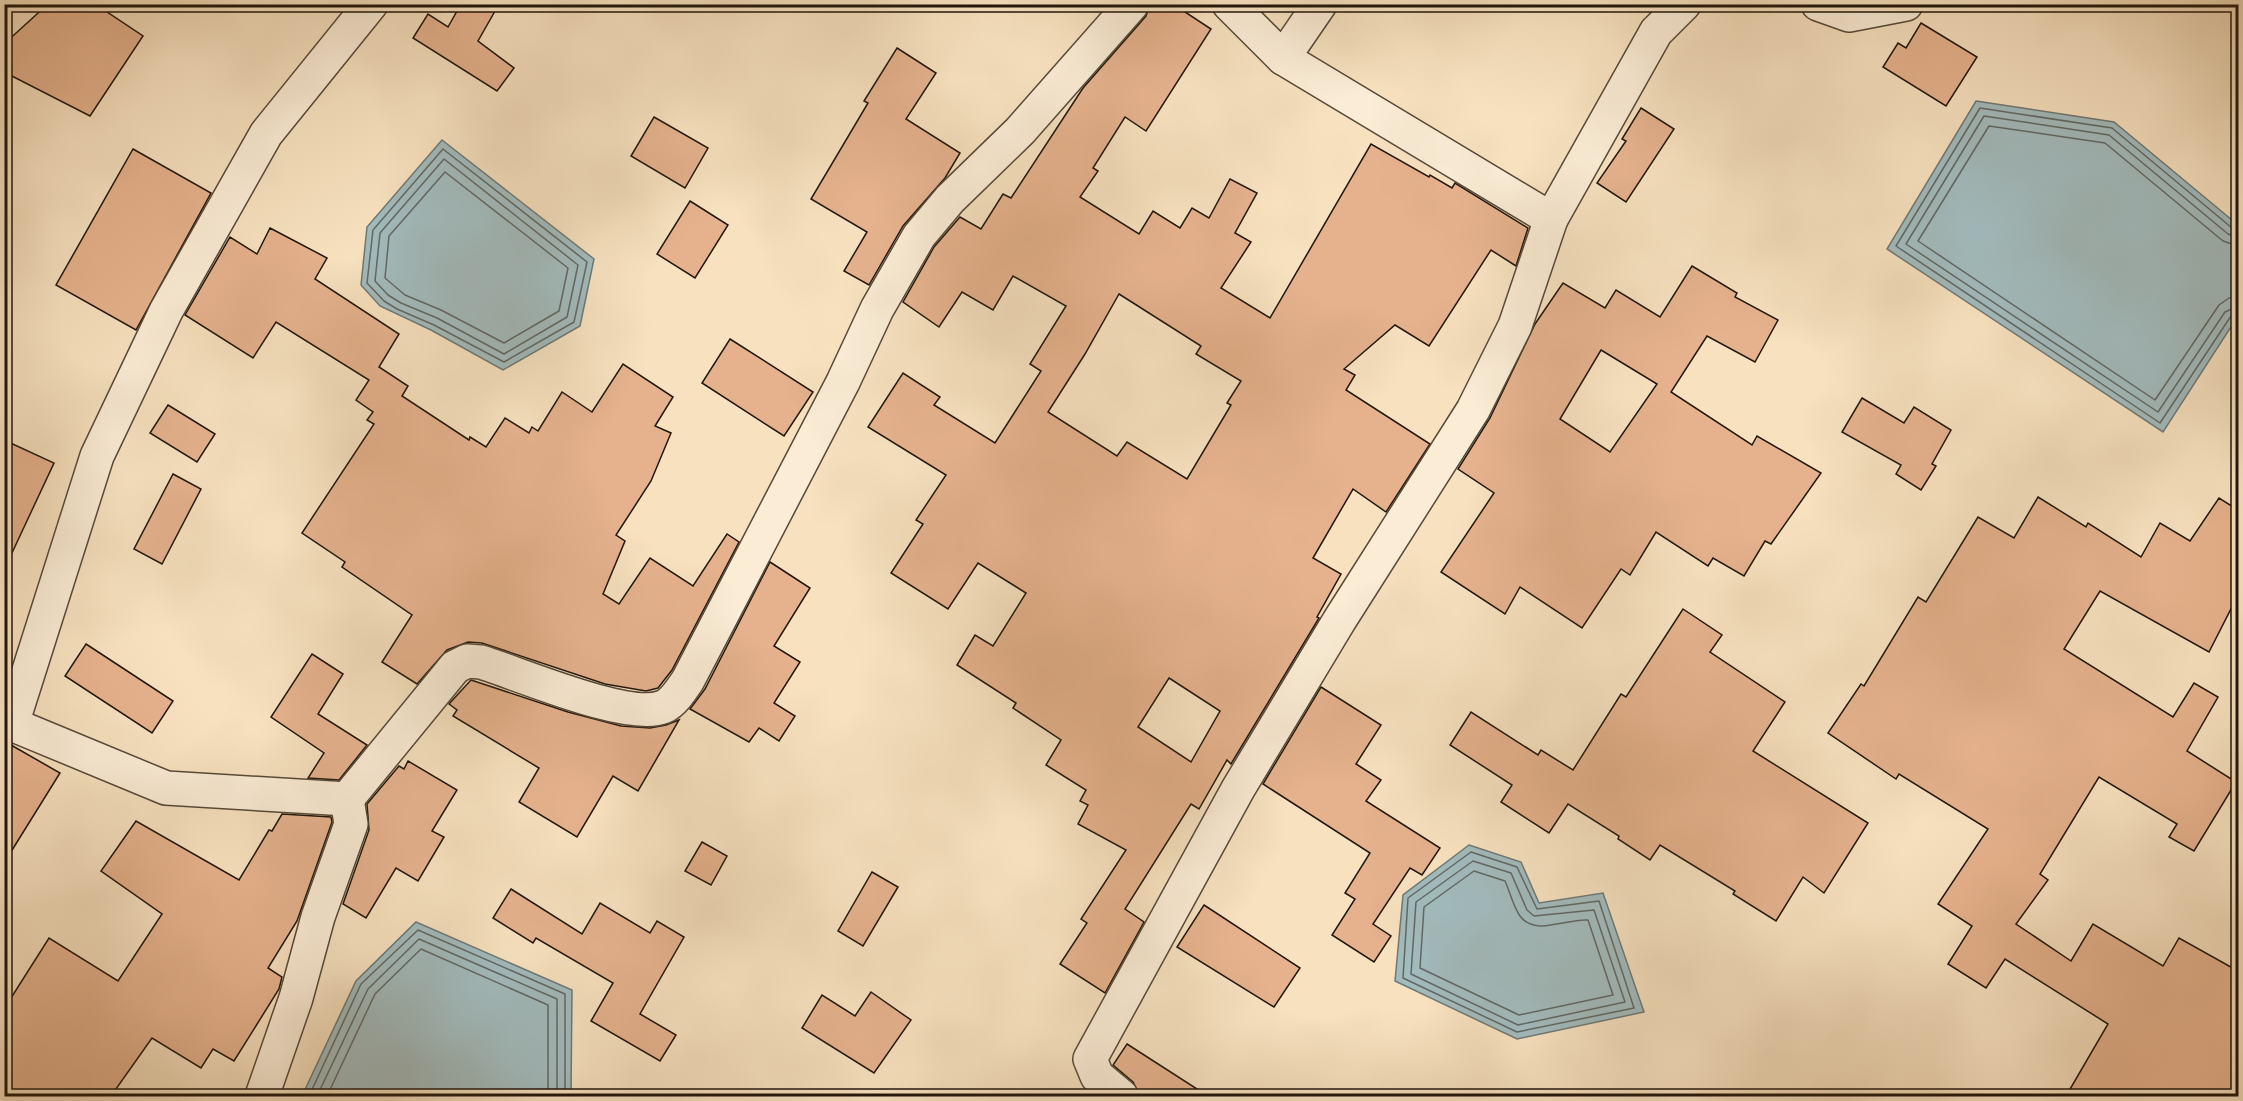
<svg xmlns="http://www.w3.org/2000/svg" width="2243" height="1101" font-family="'Old Standard TT',serif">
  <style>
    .water { fill: #a2bbbd; stroke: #6e7976; stroke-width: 1.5 }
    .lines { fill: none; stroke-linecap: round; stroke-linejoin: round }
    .shore { stroke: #616864; stroke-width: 1.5 }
    .building { fill: #e5b28d; stroke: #20160c; stroke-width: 1.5; fill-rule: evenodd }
    .minor-casing { stroke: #564939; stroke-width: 36 }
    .minor { stroke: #faecd5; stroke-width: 33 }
  </style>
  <rect width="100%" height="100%" fill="#f7e1bf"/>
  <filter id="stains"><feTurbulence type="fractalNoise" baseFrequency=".00333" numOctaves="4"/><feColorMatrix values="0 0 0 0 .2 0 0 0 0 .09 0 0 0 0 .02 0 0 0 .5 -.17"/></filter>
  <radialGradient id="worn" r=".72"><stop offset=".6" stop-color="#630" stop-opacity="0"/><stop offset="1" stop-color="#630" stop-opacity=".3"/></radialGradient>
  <g class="water">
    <polygon points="1976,101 2114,122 2238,225 2238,316 2163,432 1887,249"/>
    <polygon points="442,140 594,259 580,326 503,370 431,330 380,306 361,285 367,227"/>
    <polygon points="1469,845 1521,862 1539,903 1603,893 1644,1012 1517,1039 1395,981 1403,895"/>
    <polygon points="416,922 572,990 571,1096 302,1096 356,981"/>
  </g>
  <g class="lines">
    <g class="shore">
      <polygon points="443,149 587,262 574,322 504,362 434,325 397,309 384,301 367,283 373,230"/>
      <polygon points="444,159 578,265 567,317 504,354 437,318 401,303 388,295 375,281 380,233"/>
      <polygon points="445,172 568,268 559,311 504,343 441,310 405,295 385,278 389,236"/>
      <polyline points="2238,229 2232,228 2112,128 1980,108 1896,246 2160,423 2231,316 2238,313"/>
      <polyline points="2238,237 2228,234 2109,135 1984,116 1906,244 2158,412 2225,312 2238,306"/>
      <polyline points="2238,246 2223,241 2105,143 1989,126 1918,241 2155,400 2219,305 2229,298 2238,297"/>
      <polygon points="1471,852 1517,867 1537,909 1599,901 1634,1008 1517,1032 1403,978 1408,898"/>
      <polygon points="1473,861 1511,873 1527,910 1534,916 1594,910 1625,1002 1518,1025 1411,974 1416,902"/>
      <path d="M 1474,871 L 1505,881 C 1510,892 1513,906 1520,916 C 1535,937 1567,918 1588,920 L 1613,995 L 1519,1015 L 1420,968 L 1424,907 Z"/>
      <polyline points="309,1096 361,984 418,930 565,994 565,1096"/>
      <polyline points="317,1096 368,989 419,939 557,999 557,1096"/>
      <polyline points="327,1096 375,994 421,949 548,1005 548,1096"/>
    </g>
  </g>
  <g class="building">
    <polygon points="48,4 95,4 143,36 90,116 4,72 4,44"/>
    <polygon points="461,4 499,4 478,41 514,68 497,91 413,38 428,14 448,27"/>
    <path d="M 1150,4 L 1173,4 L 1211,29 L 1146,131 L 1125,117 L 1093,168 L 1098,171 L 1080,197 L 1139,234 L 1153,211 L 1180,228 L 1192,208 L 1209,218 L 1230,179 L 1257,193 L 1235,233 L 1251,242 L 1221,288 L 1270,318 L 1371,144 L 1429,177 L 1430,175 L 1452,188 L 1455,183 L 1528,228 L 1516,266 L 1491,250 L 1429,346 L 1395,325 L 1344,369 L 1355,375 L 1346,390 L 1430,444 L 1386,512 L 1353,489 L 1313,558 L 1341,574 L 1317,617 L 1319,618 L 1231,764 L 1227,760 L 1199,809 L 1191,804 L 1125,909 L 1144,922 L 1105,993 L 1060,964 L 1087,923 L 1081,919 L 1126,850 L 1078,824 L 1088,805 L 1080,801 L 1086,790 L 1046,765 L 1061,740 L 1013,708 L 1016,703 L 957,665 L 975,635 L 993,646 L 1026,593 L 978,563 L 948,609 L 891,573 L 923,524 L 916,520 L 946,475 L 868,427 L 903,373 L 940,397 L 934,405 L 995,443 L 1041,371 L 1030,364 L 1066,306 L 1013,276 L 993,310 L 962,292 L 939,327 L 903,302 L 934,247 L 960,217 L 981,229 L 1003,194 L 1011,198 L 1083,88 L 1146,16 ZM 1119,294 L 1201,346 L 1196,354 L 1241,381 L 1227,403 L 1231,405 L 1187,479 L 1127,442 L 1117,456 L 1048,412 L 1085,354 ZM 1169,678 L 1220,711 L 1191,762 L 1138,727 Z"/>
    <polygon points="1921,23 1977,57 1946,106 1883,67 1898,43 1906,48"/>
    <polygon points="897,48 936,73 906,119 960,153 945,178 903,226 869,285 844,271 867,232 811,199 868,103 864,101"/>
    <polygon points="1641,108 1674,129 1626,202 1597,183 1626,141 1622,139"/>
    <polygon points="654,117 708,148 685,188 631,156"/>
    <polygon points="133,149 211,193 136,330 56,285"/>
    <polygon points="690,201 728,225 695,278 657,254"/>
    <polygon points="270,228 327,258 315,279 399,334 379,367 408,386 402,396 469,440 470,437 486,447 505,418 529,433 532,427 538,431 562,392 592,412 623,364 673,397 655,426 671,433 651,481 616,535 625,541 603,594 619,604 650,558 693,586 727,534 739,542 672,670 658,688 646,691 605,684 482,643 468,642 447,650 417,684 382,662 412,615 342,567 345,562 302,533 374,424 367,420 373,412 356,400 369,380 276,322 253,358 185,315 230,237 257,254"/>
    <path d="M 1692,266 L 1737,293 L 1735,297 L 1778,320 L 1755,362 L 1707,336 L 1671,392 L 1752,445 L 1757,436 L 1821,473 L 1771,544 L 1765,541 L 1744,576 L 1713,558 L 1708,566 L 1656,532 L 1630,575 L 1621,569 L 1582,628 L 1520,587 L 1505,614 L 1441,572 L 1494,493 L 1458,469 L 1490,418 L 1535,324 L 1563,283 L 1605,308 L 1616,290 L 1660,317 ZM 1601,350 L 1657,384 L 1610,452 L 1560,419 Z"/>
    <polygon points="730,339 813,392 784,436 702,383"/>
    <polygon points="1862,398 1904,423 1914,407 1951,430 1932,464 1936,466 1921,490 1896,474 1901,465 1842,432"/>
    <polygon points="168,405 215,434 197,462 150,433"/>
    <polygon points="4,440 54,463 4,570"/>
    <polygon points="173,474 201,489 162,564 134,549"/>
    <polygon points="2038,497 2086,527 2088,523 2141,557 2160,523 2190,541 2219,498 2238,510 2238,595 2209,652 2100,591 2064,649 2173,717 2194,683 2218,697 2187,751 2236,782 2194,851 2169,837 2177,824 2099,777 2040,874 2048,880 2016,924 2071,961 2093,924 2163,966 2179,938 2238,971 2238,1096 2066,1096 2108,1024 2005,959 1986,988 1948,964 1972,926 1938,904 1988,829 1899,774 1896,779 1828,733 1861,684 1864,686 1918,597 1926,602 1978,517 2014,538"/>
    <polygon points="770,562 810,588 774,646 800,662 774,703 795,716 779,741 759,728 749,742 690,709 705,689"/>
    <polygon points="1683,609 1722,635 1710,652 1785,702 1753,751 1868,823 1824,893 1803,877 1776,921 1733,894 1735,891 1660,845 1650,860 1618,839 1619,836 1568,804 1549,833 1501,802 1512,785 1450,745 1471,712 1538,755 1541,750 1573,770 1621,694 1626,697"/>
    <polygon points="86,644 173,701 152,733 65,676"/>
    <polygon points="312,654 343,674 318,714 367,745 339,780 308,778 324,753 271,717"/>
    <polygon points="471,680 568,712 621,726 650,728 666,725 679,720 638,791 613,776 577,837 519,802 539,768 453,716 457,710 449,704"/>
    <polygon points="1321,687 1381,725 1356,764 1381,780 1366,801 1440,848 1422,875 1410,868 1373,924 1391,936 1374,962 1332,935 1355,899 1345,893 1370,853 1263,784"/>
    <polygon points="4,741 60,773 4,863"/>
    <polygon points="408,761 457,790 432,831 444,837 418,881 396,868 366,918 343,904 369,830 367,804 399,766 404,769"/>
    <polygon points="282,814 331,817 332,822 297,921 268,968 282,977 279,989 234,1061 213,1049 201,1068 152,1038 111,1096 19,1096 4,1088 4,1009 49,938 118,981 162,914 101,871 136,821 239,880 269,830 272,831"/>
    <polygon points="702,842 727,856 711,885 685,871"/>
    <polygon points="872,872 898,887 863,946 838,931"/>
    <polygon points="511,889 582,934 600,903 650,933 657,921 684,937 640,1014 676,1035 660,1061 591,1021 613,983 536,938 533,943 493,918"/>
    <polygon points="1204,905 1300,968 1274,1007 1177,947"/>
    <polygon points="871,992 911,1020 874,1073 802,1028 822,995 855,1016"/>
    <polygon points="1127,1044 1208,1096 1143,1096 1139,1094 1133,1082 1113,1065"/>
  </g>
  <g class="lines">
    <g class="minor-casing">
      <g id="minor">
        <polyline points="1229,4 1283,58"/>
        <polyline points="1320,4 1283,58 1551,219 1656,32 1684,4"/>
        <polyline points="1818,4 1849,15 1906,4"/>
        <path d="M 4,721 L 166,788 L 347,799 L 455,667 L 467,661 L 481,662 C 520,674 628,721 663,707 C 673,703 682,689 688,680 L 843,382 L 877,309 L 919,236 L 950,199 L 1020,131 L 1132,4"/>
        <polyline points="12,724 97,456 166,311 266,134 371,4"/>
        <polyline points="262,1096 296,998 318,917 351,824 347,799"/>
        <polyline points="1121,1096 1097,1076 1090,1059 1238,789 1339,621 1473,410 1515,326 1551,219"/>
      </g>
    </g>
    <use href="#minor" class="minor"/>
  </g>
  <rect width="2243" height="1101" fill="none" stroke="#f7e1bf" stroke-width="24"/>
  <rect x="6" y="6" width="2231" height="1089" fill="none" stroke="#20160c" stroke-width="3"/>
  <rect x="12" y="12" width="2219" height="1077" fill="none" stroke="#20160c" stroke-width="1.5"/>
  <rect width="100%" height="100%" filter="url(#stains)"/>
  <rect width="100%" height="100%" fill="url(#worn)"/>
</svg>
